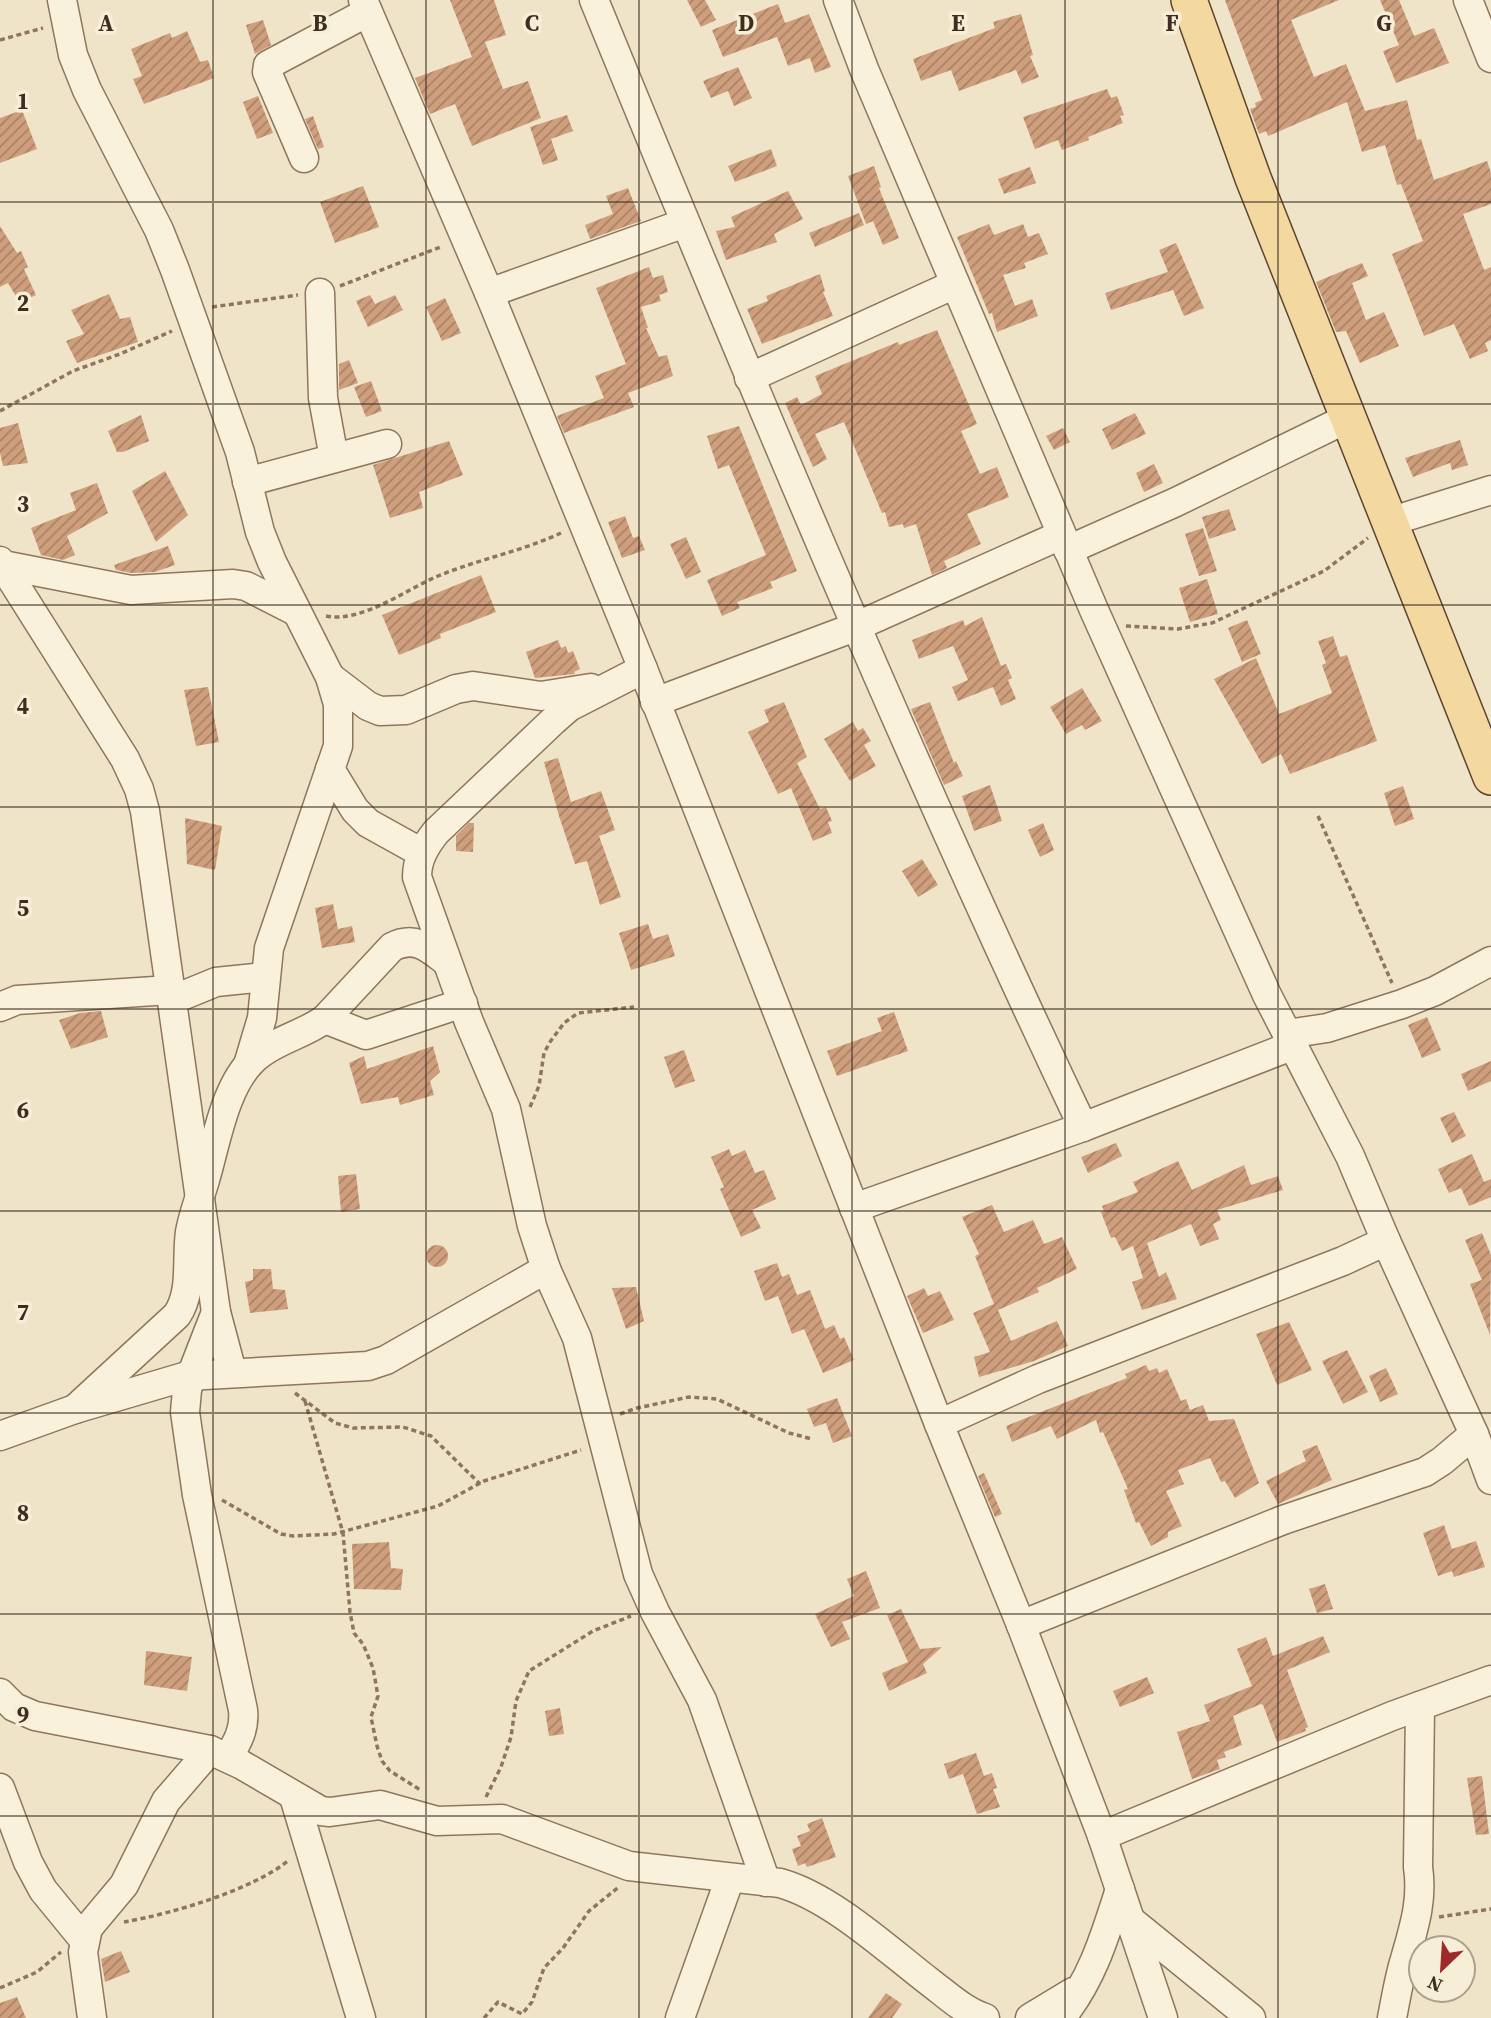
<svg xmlns="http://www.w3.org/2000/svg" width="1491" height="2018" font-family="'Source Serif 4',serif">
  <style>
    .building { fill: url(#building-hatch) }
    .lines { fill: none; stroke-linecap: round; stroke-linejoin: round }
    .minor-casing { stroke: #8d765c; stroke-width: 31 }
    .major-casing { stroke: #5b4430; stroke-width: 38 }
    .path { stroke: #8d765c; stroke-width: 3.5; stroke-dasharray: 5 3.5; stroke-linecap: butt }
    .minor { stroke: #faf1dc; stroke-width: 28 }
    .major { stroke: #f3d9a0; stroke-width: 35 }
    .grid { fill: none; stroke: #3d2e20; stroke-width: 2; stroke-opacity: 0.55 }
    .grid-label { font-size: 23px; text-anchor: middle; font-weight: bold; fill: #3d2e20; stroke: #f7eed8; stroke-width: 7; stroke-linejoin: round; paint-order: stroke }
  </style>
  <defs>
    <pattern id="building-hatch" width="6" height="6" patternUnits="userSpaceOnUse" patternTransform="scale(1.75)"><rect width="6" height="6" fill="#cf9f7d"/><path d="M-1 1l2-2M0 6l6-6M5 7l2-2" fill="none" stroke="#a98266"/></pattern>
  </defs>
  <rect width="100%" height="100%" fill="#f0e4c8"/>
  <g class="building">
    <polygon points="450,0 494,0 506,35 485,42 503,89 528,81 541,118 472,146 455,104 430,114 415,78 472,57"/>
    <polygon points="687,0 705,0 716,20 701,27"/>
    <polygon points="1225,0 1339,0 1291,20 1314,77 1346,64 1365,111 1407,100 1417,140 1421,139 1434,180 1487,161 1491,173 1491,204 1463,214 1484,270 1491,267 1491,340 1485,343 1488,351 1470,359 1454,324 1424,336 1392,254 1423,241 1401,184 1397,185 1385,145 1362,152 1347,102 1268,136 1266,131 1259,134 1250,109 1256,107 1255,103 1262,100"/>
    <polygon points="1380,0 1399,0 1414,36 1434,28 1449,63 1396,83 1383,51 1399,45"/>
    <polygon points="778,4 785,23 809,14 831,67 815,73 810,58 788,66 777,37 723,57 712,30"/>
    <polygon points="1021,14 1033,55 1030,56 1039,77 1022,84 1016,70 959,91 951,70 921,81 913,59 995,28 993,22"/>
    <polygon points="263,20 271,45 255,54 246,25"/>
    <polygon points="187,31 200,62 208,60 214,78 144,104 133,79 142,76 131,49 170,33 172,38"/>
    <polygon points="738,67 752,98 734,106 728,91 711,98 703,81"/>
    <polygon points="1107,89 1111,98 1117,96 1124,115 1120,116 1123,123 1088,137 1089,140 1062,150 1058,140 1035,149 1023,117"/>
    <polygon points="258,96 273,133 257,139 243,102"/>
    <polygon points="22,110 37,149 0,163 0,118"/>
    <polygon points="567,115 573,131 551,139 558,160 543,165 530,127"/>
    <polygon points="313,116 324,147 318,149 305,119"/>
    <polygon points="771,149 777,166 735,182 728,166"/>
    <polygon points="874,166 881,187 879,188 899,238 883,245 873,221 866,224 848,176"/>
    <polygon points="1030,167 1036,183 1004,194 998,179"/>
    <polygon points="363,186 379,227 335,243 320,202"/>
    <polygon points="628,188 641,221 590,239 585,225 613,214 606,196"/>
    <polygon points="788,191 803,219 774,234 777,242 726,260 716,231 735,227 731,217"/>
    <polygon points="859,213 864,225 815,247 809,233"/>
    <polygon points="989,224 994,235 1023,224 1028,237 1039,233 1048,254 1024,263 1026,268 1003,275 1015,306 1032,299 1038,316 997,332 992,313 989,314 957,237"/>
    <polygon points="0,226 17,253 21,251 28,267 24,269 36,295 20,303 8,283 0,287"/>
    <polygon points="1176,243 1204,308 1184,316 1173,290 1111,310 1105,293 1168,272 1159,250"/>
    <polygon points="1362,263 1368,276 1352,283 1366,320 1384,312 1399,346 1360,363 1346,331 1336,332 1316,282"/>
    <polygon points="649,267 653,278 663,275 668,292 659,295 661,301 641,307 648,328 646,328 659,357 667,355 673,376 628,393 634,407 564,433 557,416 604,398 595,376 626,364 596,288"/>
    <polygon points="820,274 825,291 823,292 833,316 762,344 747,309 768,301 766,296"/>
    <polygon points="109,294 120,319 130,317 138,342 77,363 66,341 84,334 71,310"/>
    <polygon points="370,295 375,304 395,295 403,310 368,327 356,301"/>
    <polygon points="445,298 461,333 442,341 426,307"/>
    <polygon points="937,330 977,424 961,431 980,474 997,467 1009,497 967,514 981,544 944,561 947,568 932,575 916,524 904,528 903,524 889,527 885,512 882,513 844,422 815,434 827,459 813,467 785,403 797,397 801,405 822,394 815,376 898,342 899,345"/>
    <polygon points="349,360 358,383 339,390 339,364"/>
    <polygon points="371,381 382,411 366,417 354,387"/>
    <polygon points="1135,413 1146,434 1112,450 1102,429"/>
    <polygon points="141,415 149,441 123,452 117,452 108,431"/>
    <polygon points="18,423 28,463 3,466 0,453 0,428"/>
    <polygon points="739,426 797,571 770,582 773,588 737,602 740,608 722,616 707,580 766,555 729,465 718,469 707,436"/>
    <polygon points="1063,428 1070,442 1054,450 1046,436"/>
    <polygon points="1460,440 1468,465 1452,470 1450,463 1413,477 1405,458"/>
    <polygon points="449,441 463,475 419,492 423,508 390,518 373,465"/>
    <polygon points="1154,464 1163,483 1144,492 1136,473"/>
    <polygon points="165,471 188,515 156,542 132,491"/>
    <polygon points="97,483 108,513 67,536 75,555 63,560 41,555 31,528 76,510 70,493"/>
    <polygon points="1229,509 1236,530 1209,539 1202,517"/>
    <polygon points="625,516 633,538 639,536 645,550 622,558 608,522"/>
    <polygon points="1203,528 1217,571 1199,576 1185,534"/>
    <polygon points="686,537 701,572 686,579 670,544"/>
    <polygon points="168,546 175,565 155,572 132,573 116,570 114,565"/>
    <polygon points="481,575 496,612 440,634 441,638 399,655 382,615"/>
    <polygon points="1207,579 1218,614 1190,622 1179,588"/>
    <polygon points="982,617 1001,666 1006,664 1012,678 1008,680 1016,699 1001,706 993,687 958,701 952,687 968,680 953,646 919,659 912,640 963,620 965,626"/>
    <polygon points="1247,620 1261,654 1242,662 1228,628"/>
    <polygon points="1333,636 1340,657 1347,655 1377,741 1290,774 1281,754 1262,764 1214,679 1256,658 1279,714 1332,693 1322,665 1326,663 1318,641"/>
    <polygon points="558,640 561,648 566,646 568,653 573,651 580,669 574,672 575,674 535,678 526,652"/>
    <polygon points="208,687 219,742 196,746 184,690"/>
    <polygon points="1082,688 1102,721 1085,730 1082,725 1066,734 1050,707"/>
    <polygon points="784,702 807,757 797,763 820,809 826,807 832,821 828,822 832,833 813,841 791,788 778,794 748,732 769,722 764,710"/>
    <polygon points="930,702 954,763 956,761 963,776 944,785 911,709"/>
    <polygon points="853,722 858,731 863,728 871,741 864,745 876,766 850,781 824,739"/>
    <polygon points="558,758 571,802 601,791 615,830 599,836 621,897 600,905 587,861 575,864 559,816 544,762"/>
    <polygon points="990,785 1002,821 974,831 962,796"/>
    <polygon points="1403,786 1414,819 1395,826 1384,793"/>
    <polygon points="185,818 222,826 215,870 187,864"/>
    <polygon points="469,823 474,823 473,852 456,851 456,836"/>
    <polygon points="1043,823 1054,850 1040,857 1028,830"/>
    <polygon points="922,859 938,885 918,897 902,871"/>
    <polygon points="333,904 338,929 352,926 355,942 322,948 315,908"/>
    <polygon points="648,924 653,939 668,934 675,956 631,970 619,933"/>
    <polygon points="101,1011 108,1037 71,1049 59,1020 80,1013"/>
    <polygon points="894,1012 908,1051 837,1076 827,1051 882,1031 877,1018"/>
    <polygon points="1427,1017 1441,1050 1422,1058 1408,1025"/>
    <polygon points="433,1046 440,1072 430,1081 434,1095 400,1105 398,1097 361,1104 349,1063 364,1056 367,1069"/>
    <polygon points="684,1050 695,1081 675,1088 664,1057"/>
    <polygon points="1491,1061 1491,1081 1468,1091 1461,1074"/>
    <polygon points="1454,1112 1466,1136 1452,1143 1440,1118"/>
    <polygon points="1116,1143 1122,1156 1088,1173 1081,1157"/>
    <polygon points="729,1149 732,1156 745,1150 755,1173 764,1170 776,1199 752,1210 761,1228 741,1237 720,1189 724,1187 711,1157"/>
    <polygon points="1472,1154 1484,1182 1491,1179 1491,1197 1469,1206 1461,1188 1449,1193 1438,1169"/>
    <polygon points="1178,1161 1192,1190 1244,1165 1251,1185 1278,1176 1283,1190 1217,1210 1221,1220 1213,1224 1219,1239 1200,1246 1191,1224 1147,1243 1159,1277 1166,1272 1177,1299 1142,1310 1132,1282 1143,1278 1133,1246 1122,1251 1115,1237 1111,1238 1101,1212 1104,1211 1102,1206 1138,1192 1133,1182"/>
    <polygon points="356,1174 360,1209 341,1212 338,1176"/>
    <polygon points="992,1205 1004,1232 1033,1220 1044,1244 1062,1237 1077,1269 1037,1288 1039,1292 998,1310 1011,1341 1057,1321 1068,1346 1034,1361 979,1377 974,1357 990,1352 973,1313 994,1304 975,1256 979,1254 962,1217"/>
    <polygon points="1482,1233 1491,1255 1490,1335 1470,1284 1482,1280 1465,1240"/>
    <circle cx="437" cy="1256" r="11"/>
    <polygon points="777,1263 782,1277 789,1274 797,1295 810,1290 825,1329 834,1325 840,1339 844,1337 854,1360 823,1373 804,1329 792,1334 778,1296 765,1301 754,1271"/>
    <polygon points="253,1269 271,1269 273,1289 285,1290 288,1309 250,1313 245,1282 253,1280"/>
    <polygon points="636,1287 644,1321 626,1329 612,1288"/>
    <polygon points="924,1288 928,1296 940,1291 954,1320 923,1333 907,1296"/>
    <polygon points="1289,1322 1312,1370 1277,1385 1256,1334"/>
    <polygon points="1347,1350 1368,1392 1343,1404 1322,1361"/>
    <polygon points="1146,1365 1149,1371 1157,1368 1159,1373 1167,1369 1181,1401 1186,1399 1190,1410 1203,1405 1209,1421 1234,1419 1259,1483 1235,1498 1225,1481 1221,1482 1210,1458 1178,1470 1184,1484 1166,1491 1182,1526 1168,1532 1168,1537 1151,1546 1139,1522 1136,1523 1124,1490 1128,1489 1103,1432 1100,1433 1096,1420 1057,1439 1051,1426 1012,1442 1006,1426 1127,1378 1125,1374"/>
    <polygon points="1386,1368 1398,1394 1380,1402 1369,1376"/>
    <polygon points="837,1398 852,1436 833,1443 826,1423 814,1427 807,1409"/>
    <polygon points="1317,1445 1332,1480 1278,1504 1266,1481 1306,1461 1302,1451"/>
    <polygon points="984,1473 1002,1514 995,1517 978,1476"/>
    <polygon points="1444,1525 1452,1549 1476,1541 1485,1567 1454,1577 1452,1571 1438,1576 1423,1533"/>
    <polygon points="389,1542 391,1568 403,1569 401,1590 354,1589 352,1544"/>
    <polygon points="866,1571 880,1608 842,1622 850,1639 831,1647 815,1614 854,1596 847,1579"/>
    <polygon points="1325,1584 1333,1609 1317,1613 1309,1589"/>
    <polygon points="901,1609 920,1649 942,1647 923,1664 927,1673 889,1691 882,1673 908,1662 887,1615"/>
    <polygon points="1323,1636 1330,1652 1287,1670 1308,1727 1305,1728 1306,1731 1277,1742 1263,1705 1261,1704 1233,1716 1242,1745 1224,1752 1226,1757 1217,1760 1220,1769 1192,1779 1177,1732 1210,1721 1204,1705 1252,1686 1237,1649 1266,1637 1273,1656"/>
    <polygon points="146,1651 192,1657 187,1691 144,1685"/>
    <polygon points="1147,1677 1154,1693 1120,1707 1113,1691"/>
    <polygon points="560,1708 564,1734 549,1736 545,1711"/>
    <polygon points="976,1753 984,1776 992,1773 997,1788 993,1789 1000,1807 977,1814 963,1774 949,1779 944,1764"/>
    <polygon points="1482,1776 1489,1834 1476,1835 1467,1778"/>
    <polygon points="822,1818 836,1857 807,1867 805,1863 798,1866 792,1849 801,1846 797,1836 810,1831 807,1824"/>
    <polygon points="121,1951 130,1972 105,1982 101,1959"/>
    <polygon points="886,1993 902,2004 892,2018 868,2018"/>
    <polygon points="17,1997 26,2018 0,2018 0,2003"/>
  </g>
  <g class="lines">
    <g class="minor-casing">
      <g id="minor">
        <polyline points="62,0 73,55 87,90 159,230 175,270 240,452 260,532 272,562 330,677 338,704 338,746 269,948 262,1018 248,1065"/>
        <polyline points="363,0 489,293 643,669 939,1424 1021,1625 1102,1836 1163,2018"/>
        <path d="M 594,0 C 749,379 907,757 1083,1127"/>
        <polyline points="838,0 864,69 1094,610 1267,995 1350,1156 1386,1241 1474,1434 1491,1480"/>
        <polyline points="1468,0 1491,58"/>
        <polyline points="304,158 267,72 268,65 368,12"/>
        <polyline points="320,293 323,398 334,458"/>
        <polyline points="489,293 685,223"/>
        <polyline points="749,378 955,284"/>
        <polyline points="247,482 387,444"/>
        <polyline points="1389,522 1491,490"/>
        <polyline points="1068,550 1176,502 1348,418"/>
        <polyline points="0,561 125,759 139,789 145,811 216,1312 232,1372"/>
        <polyline points="3,565 131,590 233,584 246,586 297,612"/>
        <path d="M 643,669 L 569,707 L 553,721 L 436,832 C 425,846 417,859 417,877 L 469,1022 L 506,1109 L 532,1226 L 546,1269 L 577,1338 L 638,1574 L 655,1612 L 702,1700 L 766,1882"/>
        <polyline points="330,677 368,706 380,711 406,710 456,689 473,686 541,696 591,688"/>
        <polyline points="655,702 855,627 1061,535"/>
        <polyline points="330,769 355,810 368,823 422,853"/>
        <polyline points="172,1000 216,982 265,977"/>
        <polyline points="0,1007 17,1000 170,990"/>
        <polyline points="325,1019 366,1035 463,1003"/>
        <polyline points="1287,1034 1327,1028 1402,1004 1435,991 1491,961"/>
        <polyline points="854,1208 1083,1127 1294,1045"/>
        <path d="M 216,1312 L 191,1376 L 187,1390 L 185,1412 L 197,1495 L 243,1710 C 245,1729 238,1741 228,1758"/>
        <path d="M 75,1409 L 177,1315 C 193,1291 186,1260 190,1232 C 193,1215 200,1197 205,1180 C 216,1143 225,1084 255,1058 C 275,1040 303,1035 325,1019 L 392,947 C 415,935 429,948 447,962"/>
        <polyline points="939,1424 1038,1379 1343,1261 1386,1241"/>
        <polyline points="0,1436 75,1409 187,1376 368,1366 386,1360 546,1269"/>
        <polyline points="1021,1625 1283,1520 1425,1472 1442,1461 1474,1434"/>
        <path d="M 0,1693 L 14,1707 L 35,1716 L 210,1750 L 242,1765 L 321,1811 L 330,1812 L 380,1805 L 437,1821 L 502,1819 L 629,1866 L 780,1883 C 831,1897 888,1950 931,1983 C 947,1995 965,2012 985,2018"/>
        <polyline points="0,1788 28,1862 43,1890 84,1940"/>
        <polyline points="294,1797 361,2018"/>
        <polyline points="1102,1836 1392,1716 1491,1680"/>
        <polyline points="1129,1919 1251,2018"/>
        <polyline points="92,2018 83,1952 88,1928 124,1885 166,1801 210,1750"/>
        <polyline points="680,2018 730,1878"/>
        <polyline points="1030,2018 1073,1992"/>
        <path d="M 1061,2018 C 1092,1980 1105,1936 1120,1889"/>
        <path d="M 1392,2018 C 1396,1998 1399,1978 1405,1959 C 1414,1927 1423,1900 1418,1867 L 1420,1706"/>
      </g>
    </g>
    <g class="major-casing">
      <polyline id="major" points="1189,0 1253,178 1491,777"/>
    </g>
    <g class="path">
      <polyline points="0,40 43,28"/>
      <polyline points="340,286 443,246"/>
      <polyline points="212,307 298,295"/>
      <polyline points="0,411 73,371 120,354 172,331"/>
      <path d="M 326,616 C 362,623 405,590 438,576 C 479,559 520,552 561,533"/>
      <polyline points="1126,626 1178,629 1212,623 1324,571 1368,538"/>
      <polyline points="1318,816 1392,983"/>
      <polyline points="530,1107 539,1086 544,1053 550,1042 564,1023 578,1013 634,1007"/>
      <polyline points="295,1393 335,1423 353,1428 403,1427 431,1436 480,1484"/>
      <polyline points="305,1401 343,1533 350,1612 354,1633 363,1644 373,1668 378,1696 371,1717 377,1746 382,1761 390,1771 422,1791"/>
      <polyline points="620,1414 637,1408 689,1397 717,1399 789,1433 812,1439"/>
      <polyline points="222,1500 281,1534 293,1536 334,1534 438,1506 484,1481 581,1450"/>
      <polyline points="486,1797 501,1767 511,1737 516,1701 529,1671 593,1631 631,1616"/>
      <polyline points="1439,1917 1491,1909"/>
      <path d="M 124,1922 C 171,1914 253,1890 289,1860"/>
      <polyline points="0,1988 37,1972 61,1952"/>
      <polyline points="484,2018 498,2002 522,2014 532,2002 544,1968 563,1948 589,1911 620,1886"/>
    </g>
    <use href="#minor" class="minor"/>
    <use href="#major" class="major"/>
  </g>
  <path class="grid" d="M 213,0 L 213,2018M 426,0 L 426,2018M 639,0 L 639,2018M 852,0 L 852,2018M 1065,0 L 1065,2018M 1278,0 L 1278,2018M 0,202 L 1491,202M 0,404 L 1491,404M 0,605 L 1491,605M 0,807 L 1491,807M 0,1009 L 1491,1009M 0,1211 L 1491,1211M 0,1413 L 1491,1413M 0,1614 L 1491,1614M 0,1816 L 1491,1816"/>
  <g class="grid-label">
    <text x="106" y="31">A</text>
    <text x="320" y="31">B</text>
    <text x="532" y="31">C</text>
    <text x="746" y="31">D</text>
    <text x="958" y="31">E</text>
    <text x="1172" y="31">F</text>
    <text x="1384" y="31">G</text>
    <text x="23" y="109">1</text>
    <text x="23" y="311">2</text>
    <text x="23" y="512">3</text>
    <text x="23" y="714">4</text>
    <text x="23" y="916">5</text>
    <text x="23" y="1118">6</text>
    <text x="23" y="1320">7</text>
    <text x="23" y="1521">8</text>
    <text x="23" y="1723">9</text>
  </g>
  <g transform="translate(1442 1969) rotate(205)"><circle r="33" fill="#f7eed8" stroke="#ada18e" stroke-width="2"/>
  <path d="M0-5L12 26L0 18L-12 26Z" fill="#9e2a2b"/>
  <text y="-10" font-size="19" font-weight="bold" text-anchor="middle" fill="#3d2e20">N</text>
  </g>
</svg>
